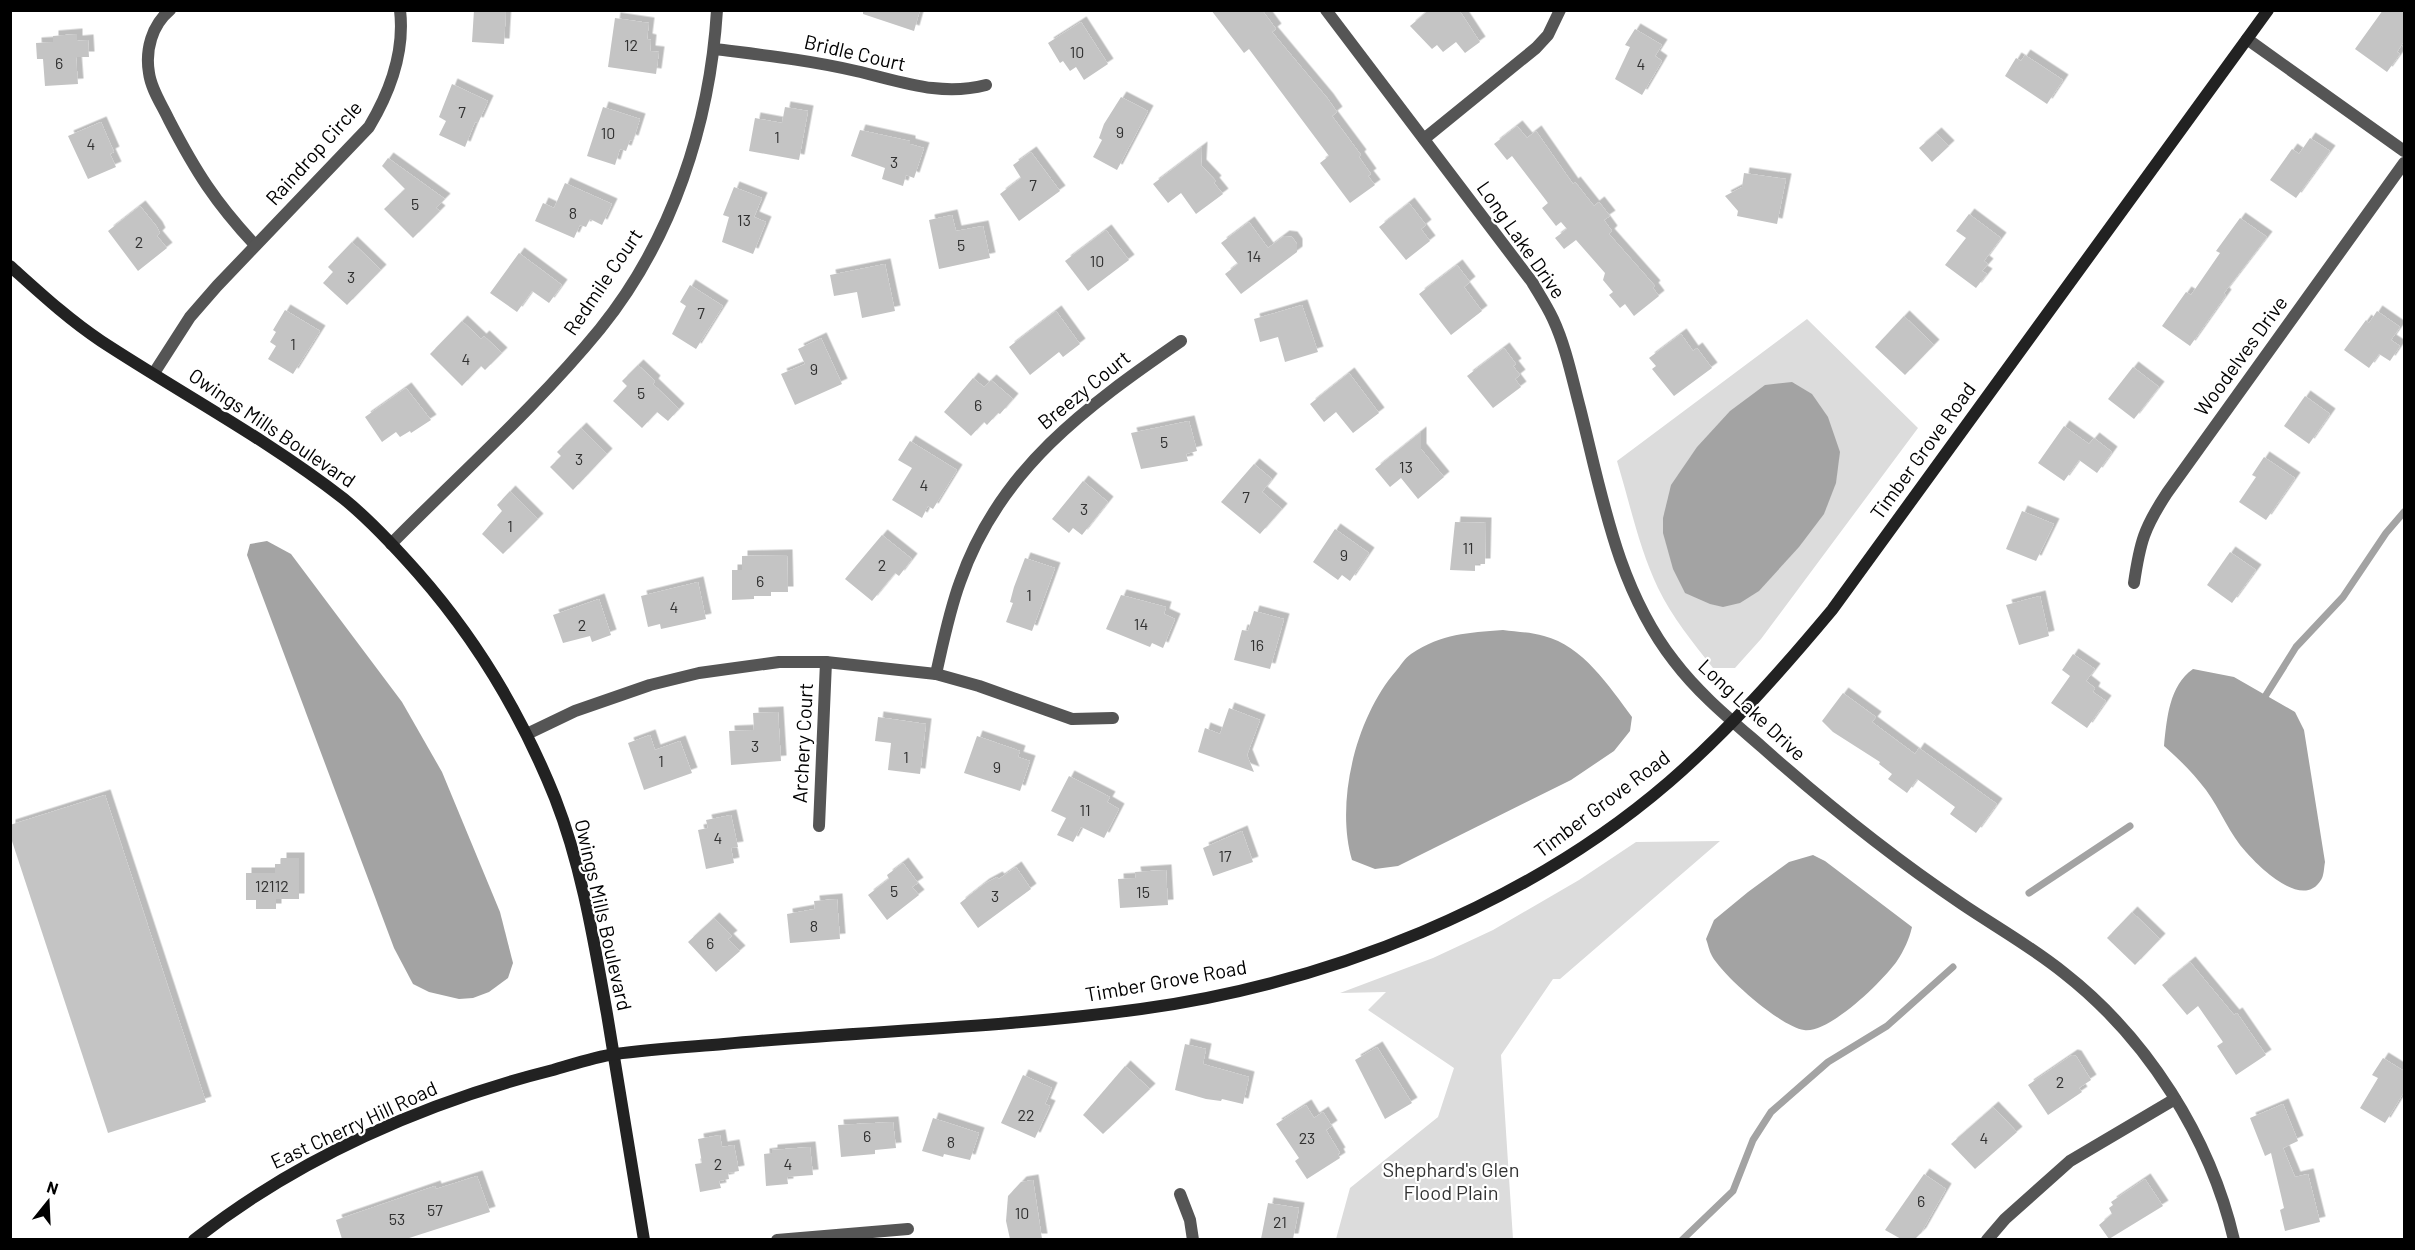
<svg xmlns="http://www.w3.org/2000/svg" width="2415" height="1250" font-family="Barlow,sans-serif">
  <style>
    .green { fill: #dcdcdc }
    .water { fill: #a3a3a3 }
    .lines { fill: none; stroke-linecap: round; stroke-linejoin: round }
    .stream { stroke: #a3a3a3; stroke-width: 7 }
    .building { fill: #c4c4c4; filter: url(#shadow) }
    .street { stroke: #555; stroke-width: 12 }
    .secondary { stroke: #222; stroke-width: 12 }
    .labels { text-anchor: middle; stroke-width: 4.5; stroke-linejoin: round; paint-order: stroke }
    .number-label { font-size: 16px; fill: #313131 }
    .street-label { font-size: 20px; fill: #000; stroke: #fff }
    .park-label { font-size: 20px; fill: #333; stroke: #fff }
  </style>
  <defs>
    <filter id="shadow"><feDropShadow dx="5.5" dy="-5.5" stdDeviation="0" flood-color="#0004"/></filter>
  </defs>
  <rect width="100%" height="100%" fill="#fff"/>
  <g class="green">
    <path d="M 1807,319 L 1918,428 L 1761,639 L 1735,668 L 1713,668 C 1693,643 1672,617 1658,588 C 1639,548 1630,504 1617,461 Z"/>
    <polygon points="1720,841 1560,979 1553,979 1501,1055 1513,1239 1336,1239 1350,1188 1438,1117 1454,1068 1368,1010 1386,992 1340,993 1433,958 1493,930 1579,880 1636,842"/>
  </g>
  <g class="water">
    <polygon points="1792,382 1812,394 1828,417 1840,452 1836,483 1824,514 1799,547 1759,591 1740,603 1723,607 1710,604 1685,593 1673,569 1663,533 1663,518 1671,485 1697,447 1730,411 1765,385"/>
    <polygon points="267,541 291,554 402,702 442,772 500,912 513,963 508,978 489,992 473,998 459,999 429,992 413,984 394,948 247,555 250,544"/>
    <path d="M 1503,630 C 1516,632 1531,632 1544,636 C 1583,646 1609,686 1632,717 L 1630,731 L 1614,751 L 1571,780 L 1398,866 L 1375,869 L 1352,860 C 1335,802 1356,717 1396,671 C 1401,665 1405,658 1411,654 C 1443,633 1467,633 1503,630 Z"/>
    <path d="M 2193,669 L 2234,677 L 2295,712 L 2304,730 L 2325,862 C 2324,867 2324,876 2321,880 C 2303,910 2260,868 2246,852 C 2230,835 2220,809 2206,790 C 2193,773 2180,760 2164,746 C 2167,718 2169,686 2193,669 Z"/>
    <path d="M 1813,855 L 1825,861 L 1912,927 C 1909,940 1904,950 1897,961 C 1883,981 1829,1034 1804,1030 C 1781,1027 1723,976 1712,956 C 1709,951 1708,944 1706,939 L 1714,920 L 1748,892 L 1789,862 Z"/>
  </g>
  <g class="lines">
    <g class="stream">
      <polyline points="2266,695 2296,647 2343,597 2386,533 2404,512"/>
      <polyline points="2029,893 2130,826"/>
      <polyline points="1682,1240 1733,1191 1753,1140 1771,1112 1828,1062 1887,1026 1953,967"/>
    </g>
  </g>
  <g class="building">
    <polygon points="474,10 506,10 504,44 472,42"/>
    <polygon points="863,10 920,10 914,31 863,14"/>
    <polygon points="1211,10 1262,10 1276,29 1272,32 1328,99 1337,112 1332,116 1361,155 1359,157 1371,174 1368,176 1375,185 1350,203 1320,163 1329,156 1249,49 1244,53"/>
    <polygon points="1429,10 1459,10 1480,42 1465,53 1456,42 1443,52 1437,45 1432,49 1410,26"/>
    <polygon points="2383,10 2404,10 2404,41 2397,52 2400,54 2387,72 2355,49"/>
    <polygon points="615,18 649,23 647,39 651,40 650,51 659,52 656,74 608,67"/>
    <polygon points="1081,22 1108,64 1084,80 1076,67 1070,71 1063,61 1060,63 1048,43"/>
    <polygon points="1635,29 1662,45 1655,56 1662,61 1642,95 1615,79 1630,47 1625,45"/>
    <polygon points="77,34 77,41 88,40 89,57 76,57 78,84 45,86 43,59 37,59 36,43 53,42 53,36"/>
    <polygon points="2025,55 2063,80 2047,104 2005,76 2016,58 2021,61"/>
    <polygon points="452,84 488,101 478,123 475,122 465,147 439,135 446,121 439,117"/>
    <polygon points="1121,97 1148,111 1117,170 1093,157 1102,140 1099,138 1104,124"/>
    <polygon points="603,107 640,119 633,141 630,140 626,151 620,149 615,165 587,156"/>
    <polygon points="785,107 808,111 799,160 749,151 755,118 782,123"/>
    <polygon points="101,122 114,152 110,154 116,167 88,179 68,136"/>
    <polygon points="1517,126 1527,138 1536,131 1573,184 1575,182 1594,206 1599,202 1610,216 1604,220 1612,231 1609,234 1655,286 1653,288 1659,296 1634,316 1625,304 1620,308 1609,295 1613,292 1603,280 1605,273 1576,240 1564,249 1555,238 1567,229 1561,222 1556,226 1542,208 1548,203 1512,156 1507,160 1494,144"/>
    <polygon points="860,130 910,141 910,144 924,148 914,178 906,175 903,186 882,179 885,168 851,156"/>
    <polygon points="1936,133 1949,146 1932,162 1919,148"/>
    <polygon points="2310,138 2330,151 2296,198 2270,180 2292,149 2299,154"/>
    <polygon points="1202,147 1201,165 1216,181 1214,183 1223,194 1196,214 1181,193 1168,203 1153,184"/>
    <polygon points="1031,152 1060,191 1019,221 1000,194 1021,178 1013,165"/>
    <polygon points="388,158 445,199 436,208 440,211 413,238 384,209 405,189 382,166"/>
    <polygon points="1744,173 1786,179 1777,224 1737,216 1738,211 1725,196 1742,187"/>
    <polygon points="565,183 612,204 602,225 590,219 586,227 580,225 574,238 535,221 543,203 554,208"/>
    <polygon points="734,187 762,198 754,217 766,222 753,254 722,242 729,217 723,215"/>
    <polygon points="1409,203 1426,225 1421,229 1430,241 1406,260 1379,227"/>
    <polygon points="140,206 157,227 160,233 157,236 167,248 138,271 108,231"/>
    <polygon points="1969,214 2001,238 1984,261 1988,264 1982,271 1987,274 1976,288 1945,265 1966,238 1956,231"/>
    <polygon points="952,215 956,231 983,226 990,258 939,269 929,220"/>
    <polygon points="2240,218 2267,237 2224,293 2226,295 2190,346 2162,326 2186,292 2191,295 2220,253 2216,251"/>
    <polygon points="1249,222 1268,248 1284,236 1292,237 1297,244 1297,252 1241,294 1225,274 1238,264 1221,243"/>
    <polygon points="1106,230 1129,260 1088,291 1065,261"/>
    <polygon points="352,242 381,270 347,305 323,283 333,272 328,267"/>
    <polygon points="519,253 562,285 549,303 532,291 517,312 490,293"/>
    <polygon points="885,264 895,311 862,318 857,292 834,296 830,275"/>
    <polygon points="1457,265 1470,282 1464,287 1482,311 1451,335 1419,294"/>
    <polygon points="690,285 723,306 696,349 672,334 686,306 680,302"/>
    <polygon points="1302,305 1318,352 1285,362 1278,337 1260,342 1254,319"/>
    <polygon points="285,310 320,331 293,374 268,359 276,346 270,342 276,332 273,330"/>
    <polygon points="1056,311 1080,344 1063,357 1059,352 1030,375 1009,347"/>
    <polygon points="2377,311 2400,327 2391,340 2400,346 2390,361 2379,354 2369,368 2344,350 2366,320 2369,323"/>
    <polygon points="1904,316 1934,345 1905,375 1875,347"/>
    <polygon points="462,321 481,339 484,336 502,353 485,370 481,366 462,386 430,354"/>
    <polygon points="1681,334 1693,351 1697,348 1712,368 1674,396 1652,369 1656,366 1649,358"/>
    <polygon points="821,338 842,384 795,405 781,374 805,364 798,349"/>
    <polygon points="1504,348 1516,364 1513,366 1520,375 1515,379 1521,387 1493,408 1467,376"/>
    <polygon points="638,365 655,381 653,384 679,409 668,421 657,412 642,428 613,401 627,386 622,381"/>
    <polygon points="2133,367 2159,387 2134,419 2108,399"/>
    <polygon points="1349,373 1379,413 1353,433 1336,412 1324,422 1310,404"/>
    <polygon points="973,378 984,387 991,380 1013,399 1000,414 998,413 987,425 984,422 971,436 944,412"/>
    <polygon points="406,388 431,420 411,433 410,431 400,437 396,432 382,442 365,417"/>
    <polygon points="2305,396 2330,414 2309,444 2284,426"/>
    <polygon points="1189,421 1197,451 1186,454 1188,461 1141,469 1131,433"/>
    <polygon points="2064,426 2089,444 2094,438 2112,452 2097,473 2079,460 2064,481 2038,463"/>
    <polygon points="581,428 607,454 573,490 550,467 561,456 557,452"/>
    <polygon points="1421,432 1421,449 1444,477 1418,499 1401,478 1390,487 1375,469"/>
    <polygon points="910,441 957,470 933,509 928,506 922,518 892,500 912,468 898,460"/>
    <polygon points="2264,457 2295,478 2266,520 2239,502 2256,477 2252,475"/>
    <polygon points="1254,464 1272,479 1262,492 1282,509 1260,534 1221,502"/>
    <polygon points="1083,481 1108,502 1082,535 1073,528 1069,533 1052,519"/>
    <polygon points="510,491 538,519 503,554 482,534 502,511 497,505"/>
    <polygon points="2022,511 2054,524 2036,561 2006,549"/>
    <polygon points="1455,522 1486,523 1485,564 1475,564 1475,571 1450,570"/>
    <polygon points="1335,529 1369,553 1350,581 1342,575 1338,580 1313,562"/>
    <polygon points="882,535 912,559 899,576 895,573 872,601 845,579"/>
    <polygon points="2230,552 2256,570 2232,603 2207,585"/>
    <polygon points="787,555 788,592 771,592 771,596 754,596 754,599 732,600 732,570 742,570 742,556"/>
    <polygon points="1025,558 1055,568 1032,631 1006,622 1013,603 1010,602 1014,587"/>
    <polygon points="698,582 706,619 661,629 660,624 648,627 641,596"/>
    <polygon points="1121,595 1166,607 1164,614 1175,619 1163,648 1152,643 1150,647 1106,629"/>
    <polygon points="2040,596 2049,636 2019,645 2006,605"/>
    <polygon points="599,599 611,635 592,642 590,636 563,643 553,615"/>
    <polygon points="1254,611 1284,619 1270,669 1234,660 1242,630 1248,631"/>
    <polygon points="2073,654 2095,669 2086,681 2095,688 2093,692 2106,701 2087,728 2051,703 2070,676 2062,670"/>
    <polygon points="1843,693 1876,717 1872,722 1915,754 1919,748 1997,804 1976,833 1950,814 1955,807 1917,779 1907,793 1888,779 1892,774 1879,764 1880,762 1833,732 1822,721"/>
    <polygon points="1229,708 1260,720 1247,755 1254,772 1198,752 1205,728 1220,734"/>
    <polygon points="778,712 781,761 731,765 729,731 754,730 753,713"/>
    <polygon points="878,717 926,724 920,774 888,770 891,743 875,741"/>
    <polygon points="650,735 655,750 680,741 692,773 644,790 628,743"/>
    <polygon points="977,736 1020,751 1018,757 1030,761 1020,791 964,773"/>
    <polygon points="1069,776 1110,797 1107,802 1119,809 1104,838 1081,827 1073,842 1057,835 1066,818 1051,811"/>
    <polygon points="105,795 206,1102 108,1133 10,835 10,825"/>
    <polygon points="731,815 738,847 731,848 734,863 706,869 698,830 708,828 706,820"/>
    <polygon points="1242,831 1253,862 1213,876 1203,848"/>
    <polygon points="281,858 299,858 299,899 276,899 276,909 256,909 256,900 246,900 246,873 275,873 275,864 281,864"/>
    <polygon points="903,863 918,883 912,887 919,895 887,920 868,895 889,879 887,875"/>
    <polygon points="1016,867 1031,889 978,928 960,903 984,884 997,877 999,879"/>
    <polygon points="1166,870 1168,905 1120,908 1118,879 1136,878 1135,872"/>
    <polygon points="837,899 840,939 790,943 787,914 815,909 814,901"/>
    <polygon points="2132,912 2160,939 2135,965 2107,938"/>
    <polygon points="714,918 732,936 728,939 740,951 716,972 688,942"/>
    <polygon points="2190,962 2234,1015 2237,1013 2266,1055 2236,1075 2217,1046 2223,1042 2198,1006 2187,1015 2162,985"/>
    <polygon points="1185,1044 1206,1049 1203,1064 1249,1077 1243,1104 1222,1099 1221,1101 1206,1099 1175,1090"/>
    <polygon points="1377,1047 1412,1103 1385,1119 1355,1060"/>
    <polygon points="2072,1055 2076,1056 2091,1080 2079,1088 2082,1092 2048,1115 2028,1085"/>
    <polygon points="2383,1058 2404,1071 2404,1092 2385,1123 2360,1108 2378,1078 2372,1075"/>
    <polygon points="1125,1066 1150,1089 1103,1134 1083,1115"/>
    <polygon points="1023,1075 1052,1088 1045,1104 1050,1106 1035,1138 1001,1123"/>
    <polygon points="2283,1104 2298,1141 2283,1148 2295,1177 2308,1174 2320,1222 2285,1231 2280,1210 2284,1208 2271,1153 2265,1156 2250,1118"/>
    <polygon points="1306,1105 1314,1118 1323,1112 1332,1126 1326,1130 1340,1153 1338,1154 1340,1158 1307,1179 1295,1161 1299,1158 1276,1124"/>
    <polygon points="1993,1107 2017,1132 1975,1169 1951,1144"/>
    <polygon points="933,1118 979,1133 970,1160 944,1154 943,1157 922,1151"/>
    <polygon points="893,1122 896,1148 875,1150 875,1154 841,1157 838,1125"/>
    <polygon points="720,1135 722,1147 734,1145 739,1171 728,1173 729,1179 719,1181 721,1188 700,1192 695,1164 702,1163 698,1139"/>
    <polygon points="810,1147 813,1175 787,1177 788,1184 766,1186 764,1154 772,1153 772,1150"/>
    <polygon points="1924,1174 1946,1189 1921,1233 1915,1239 1901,1239 1885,1230"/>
    <polygon points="477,1176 490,1212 406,1239 342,1239 336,1220 435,1186 436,1189"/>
    <polygon points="2145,1179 2163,1206 2109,1239 2099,1225 2112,1214 2109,1208 2113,1205 2111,1202"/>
    <polygon points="1033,1180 1042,1239 1010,1239 1006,1221 1008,1196 1021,1182"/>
    <polygon points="1268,1203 1299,1208 1293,1239 1261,1239"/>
  </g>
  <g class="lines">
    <g class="street">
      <path d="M 170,10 C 152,25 145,50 149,73 C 151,89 162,105 169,120 C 196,172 215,202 255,245"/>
      <path d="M 1326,10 L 1532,282 C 1539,294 1547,306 1553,319 C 1566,347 1572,378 1580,408 C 1602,495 1617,588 1674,661 C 1699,694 1731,720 1762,747 C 1825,803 1892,857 1962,904 C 1996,927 2032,947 2064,973 C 2147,1038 2210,1137 2234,1240"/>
      <polyline points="2247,39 2404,151"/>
      <path d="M 715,49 C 762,55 809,60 856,71 C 900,81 940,97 986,85"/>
      <polyline points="1424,139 1536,48 1548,35 1560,10"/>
      <path d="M 154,373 L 190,317 L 217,286 L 369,127 C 390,92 405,52 400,10"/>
      <path d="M 391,544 C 461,473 537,406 600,329 C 672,240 710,124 717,10"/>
      <path d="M 2134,583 C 2140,542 2144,528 2167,493 L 2404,163"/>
      <path d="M 936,674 C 943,643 949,612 960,582 C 999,469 1087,406 1181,341"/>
      <polyline points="527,734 575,711 650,685 699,673 779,662 826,662 936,674 979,686 1072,719 1113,718"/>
      <polyline points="819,826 826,662"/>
      <polyline points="1180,1194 1190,1220 1193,1240"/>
      <polyline points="777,1240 908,1229"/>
      <polyline points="1987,1240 2005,1219 2070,1161 2175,1099"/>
    </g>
    <g class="secondary">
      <path d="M 10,266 C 39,292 68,319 101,341 C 182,394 267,439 344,499 C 371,521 395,547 418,573 C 477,640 522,716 555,798 C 582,867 594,942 607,1014 C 619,1089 632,1164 644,1240"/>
      <path d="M 194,1240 C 298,1158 425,1102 553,1070 C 574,1064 595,1057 615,1054 C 651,1049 688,1047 724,1044 C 863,1031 1003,1028 1141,1009 C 1329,983 1525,906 1669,782 C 1729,730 1781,671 1832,610 L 2268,10"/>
    </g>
  </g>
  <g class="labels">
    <g class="number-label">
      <text x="631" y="51">12</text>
      <text x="1077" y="58">10</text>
      <text x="59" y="69">6</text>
      <text x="1641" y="70">4</text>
      <text x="462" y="118">7</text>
      <text x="1120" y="138">9</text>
      <text x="608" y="139">10</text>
      <text x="777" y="143">1</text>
      <text x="91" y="150">4</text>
      <text x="894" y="168">3</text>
      <text x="1033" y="191">7</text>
      <text x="415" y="210">5</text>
      <text x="573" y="219">8</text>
      <text x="744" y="226">13</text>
      <text x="139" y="248">2</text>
      <text x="961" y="251">5</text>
      <text x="1254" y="262">14</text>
      <text x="1097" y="267">10</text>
      <text x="351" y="283">3</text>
      <text x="701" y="319">7</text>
      <text x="293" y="350">1</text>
      <text x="466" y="365">4</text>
      <text x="814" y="375">9</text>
      <text x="641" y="399">5</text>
      <text x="978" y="411">6</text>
      <text x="1164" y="448">5</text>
      <text x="579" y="465">3</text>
      <text x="1406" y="473">13</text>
      <text x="924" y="491">4</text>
      <text x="1246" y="503">7</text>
      <text x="1084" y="515">3</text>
      <text x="510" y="532">1</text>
      <text x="1468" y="554">11</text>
      <text x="1344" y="561">9</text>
      <text x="882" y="571">2</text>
      <text x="760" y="587">6</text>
      <text x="1029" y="601">1</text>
      <text x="674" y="613">4</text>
      <text x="1141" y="630">14</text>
      <text x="582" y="631">2</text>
      <text x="1257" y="651">16</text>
      <text x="755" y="752">3</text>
      <text x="906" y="763">1</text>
      <text x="661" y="767">1</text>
      <text x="997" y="773">9</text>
      <text x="1085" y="816">11</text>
      <text x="718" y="844">4</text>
      <text x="1225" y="862">17</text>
      <text x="272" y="892">12112</text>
      <text x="894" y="897">5</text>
      <text x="1143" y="898">15</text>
      <text x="995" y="902">3</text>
      <text x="814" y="932">8</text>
      <text x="710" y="949">6</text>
      <text x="2060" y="1088">2</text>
      <text x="1026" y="1121">22</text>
      <text x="867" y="1142">6</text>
      <text x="1307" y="1144">23</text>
      <text x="1984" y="1144">4</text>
      <text x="951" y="1148">8</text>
      <text x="718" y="1170">2</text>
      <text x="788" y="1170">4</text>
      <text x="1921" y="1207">6</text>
      <text x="435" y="1216">57</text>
      <text x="1022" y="1219">10</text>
      <text x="397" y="1225">53</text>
      <text x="1280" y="1228">21</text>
    </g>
    <g class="street-label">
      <text transform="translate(855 53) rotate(13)" y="7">Bridle Court</text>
      <text transform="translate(314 153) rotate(-48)" y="7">Raindrop Circle</text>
      <text transform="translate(1521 240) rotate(55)" y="7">Long Lake Drive</text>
      <text transform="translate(603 282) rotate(-56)" y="7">Redmile Court</text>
      <text transform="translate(2241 356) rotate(-54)" y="7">Woodelves Drive</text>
      <text transform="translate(1084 390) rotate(-39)" y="7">Breezy Court</text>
      <text transform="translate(272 428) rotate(34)" y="7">Owings Mills Boulevard</text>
      <text transform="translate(1923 451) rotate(-54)" y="7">Timber Grove Road</text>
      <text transform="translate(1752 710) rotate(43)" y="7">Long Lake Drive</text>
      <text transform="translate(803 743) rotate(-87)" y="7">Archery Court</text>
      <text transform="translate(1602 804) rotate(-37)" y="7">Timber Grove Road</text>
      <text transform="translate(603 915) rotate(77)" y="7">Owings Mills Boulevard</text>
      <text transform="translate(1166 981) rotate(-10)" y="7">Timber Grove Road</text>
      <text transform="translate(354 1125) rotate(-25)" y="7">East Cherry Hill Road</text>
    </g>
    <g class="park-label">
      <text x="1451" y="1177">Shephard's Glen<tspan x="1451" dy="23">Flood Plain</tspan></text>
    </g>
  </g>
  <rect width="2415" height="1250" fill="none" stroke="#000000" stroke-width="24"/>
  <g transform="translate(48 1202) rotate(18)" stroke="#ffffff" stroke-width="4.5" paint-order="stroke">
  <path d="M0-4.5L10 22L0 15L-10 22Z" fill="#000000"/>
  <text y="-9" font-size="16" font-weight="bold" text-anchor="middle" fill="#000000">N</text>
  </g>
</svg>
